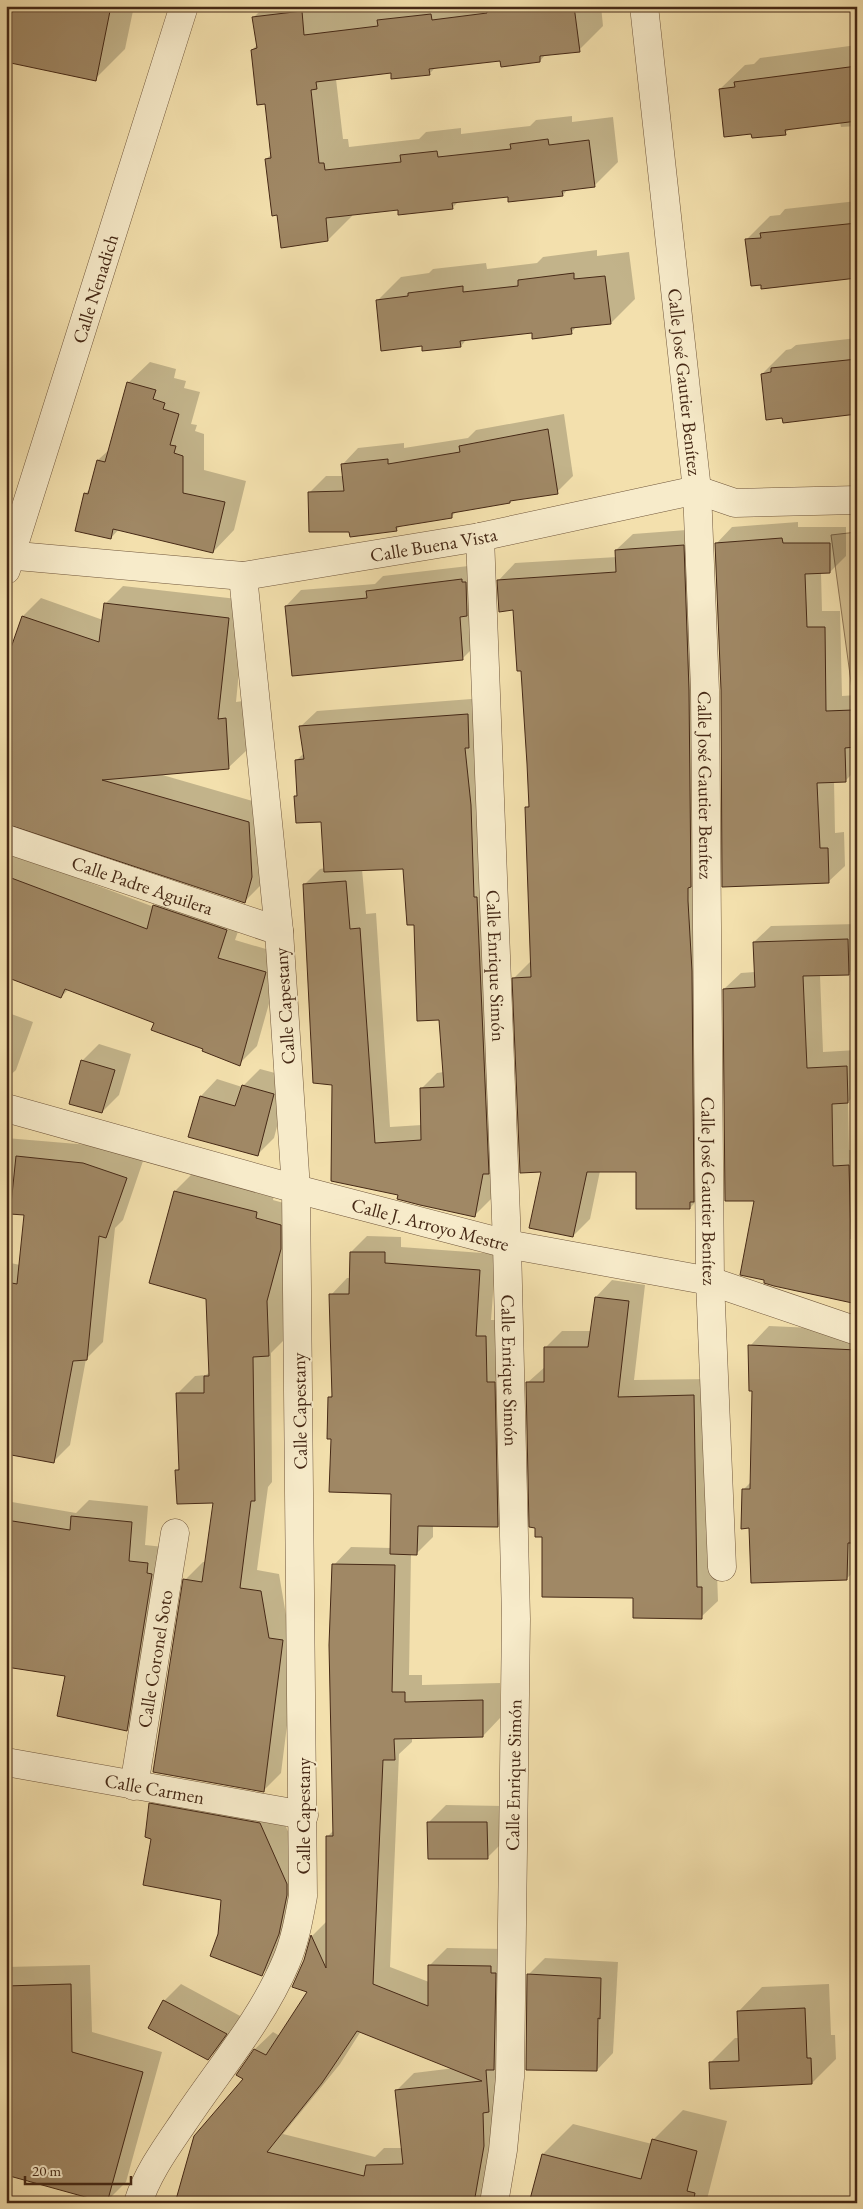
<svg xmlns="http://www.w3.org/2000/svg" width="863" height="2209" font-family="'EB Garamond',serif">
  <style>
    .green { fill: #d6c193; stroke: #8e7554 }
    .shadow { fill: #0003; fill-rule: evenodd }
    .building { fill: #a08865; stroke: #462916; fill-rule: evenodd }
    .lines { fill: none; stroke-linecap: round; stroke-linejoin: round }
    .minor-casing { stroke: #71573c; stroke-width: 29 }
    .minor { stroke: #f7ebca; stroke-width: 28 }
    .labels { text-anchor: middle; stroke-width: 4; stroke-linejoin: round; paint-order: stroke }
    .street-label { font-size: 19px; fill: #462916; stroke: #f7ebca }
  </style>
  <rect width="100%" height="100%" fill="#f3e0ad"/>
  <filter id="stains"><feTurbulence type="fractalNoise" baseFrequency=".004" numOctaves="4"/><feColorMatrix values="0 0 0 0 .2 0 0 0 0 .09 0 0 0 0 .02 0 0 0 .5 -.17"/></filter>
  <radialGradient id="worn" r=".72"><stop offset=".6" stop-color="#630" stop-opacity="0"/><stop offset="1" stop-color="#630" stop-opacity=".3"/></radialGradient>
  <polygon class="green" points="857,532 857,726 831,535"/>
  <g class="shadow">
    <polygon points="6,6 134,6 125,49 95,79"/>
    <polygon points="265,6 327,6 328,11 371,6 601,6 603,26 579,50 546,54 540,61 501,60 436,67 429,74 392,72 336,79 343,139 348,139 349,147 419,139 426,132 461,128 461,134 530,126 536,120 572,116 572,122 613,117 618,162 594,186 568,189 563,195 509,195 459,201 452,208 399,209 352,214 352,216 328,240 278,214 266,159 272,154 266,103 252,50 257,45 254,17"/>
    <polygon points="857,45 857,126 841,127 840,122 791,128 785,133 720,89 745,65 754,64 760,58"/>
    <polygon points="857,201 857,276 746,240 770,216 780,215 785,209"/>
    <polygon points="597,250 597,256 629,252 635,299 611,323 577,326 571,333 533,331 467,339 461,346 423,344 377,301 401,277 429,273 433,269 486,263 487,269 537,263 543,257"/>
    <polygon points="857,338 857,413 762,374 786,350 791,349 796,345"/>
    <polygon points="150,362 176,369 174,378 186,381 184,388 200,392 191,424 197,425 195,431 204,434 204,470 246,481 234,530 213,552 119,529 111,538 85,494 91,488 98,460 110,449 128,383"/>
    <polygon points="564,414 573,476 557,492 457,511 452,516 401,525 396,530 350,530 310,492 326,476 344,476 342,465 358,448 404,443 404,448 468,438 476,430"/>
    <polygon points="798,522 798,527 846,527 846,556 830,572 821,572 822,611 840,611 842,696 857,695 857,769 845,781 834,781 835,833 844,832 845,866 828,882 722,690 716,544 732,527"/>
    <polygon points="700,529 706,1191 690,1208 637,1170 600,1171 590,1219 573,1236 543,1171 514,978 531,961 526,808 530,804 522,670 514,609 499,580 515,563 617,557 616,550 633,534"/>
    <polygon points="477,565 478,643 462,659 286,606 301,590 375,584 383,576"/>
    <polygon points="123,586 246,600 236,702 243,701 247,750 229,767 159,774 266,805 262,884 244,902 91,849 6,669 23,616 41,598 103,620 105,604"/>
    <path d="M 484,698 L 498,1163 L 491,1199 L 475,1215 L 399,1194 L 333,1084 L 304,885 L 320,869 L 325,868 L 322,820 L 297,822 L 297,760 L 304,753 L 300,727 L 317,711 ZM 405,868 L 415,923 L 440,1019 L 444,1072 L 437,1073 L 421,1089 L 422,1125 L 390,1127 L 376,913 L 366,914 L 362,869 Z"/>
    <polygon points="6,851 154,907 172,888 245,912 235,940 283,954 257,1046 239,1064 155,1022 69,989 61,997 6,977"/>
    <polygon points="857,924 857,965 848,974 820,975 823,1052 857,1050 857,1093 848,1102 849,1150 857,1150 857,1302 755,1200 724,989 741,973 755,972 754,942 771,926"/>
    <polygon points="6,1012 33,1022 16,1070 6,1079"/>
    <polygon points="99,1044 131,1054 119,1095 102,1112 82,1061"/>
    <polygon points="260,1069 290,1077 274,1138 257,1155 201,1096 217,1079 242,1087"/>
    <polygon points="6,1138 101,1146 143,1161 123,1220 115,1228 103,1342 86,1359 70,1445 53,1462 6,1335 6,1262 20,1265 25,1214 13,1201 6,1199"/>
    <polygon points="193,1173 274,1194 273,1200 298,1207 287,1337 271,1353 272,1482 268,1487 257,1570 279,1574 287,1621 300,1622 281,1773 263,1791 185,1580 203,1562 206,1562 214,1501 177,1470 180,1467 177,1394 195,1376 206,1375 210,1372 207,1298 175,1191"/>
    <path d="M 367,1236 L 401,1237 L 401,1247 L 496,1254 L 491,1320 L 502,1320 L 514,1510 L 498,1526 L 433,1525 L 433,1537 L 417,1553 L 411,1553 L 409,1675 L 422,1675 L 422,1685 L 500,1683 L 500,1718 L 483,1736 L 412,1737 L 412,1742 L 399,1754 L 390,1967 L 429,1982 L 429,1966 L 447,1948 L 508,1949 L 511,2051 L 482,2203 L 176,2203 L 245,2079 L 238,2075 L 255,2049 L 273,2032 L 280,2036 L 308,1992 L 305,1960 L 312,1936 L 327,1921 L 327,1837 L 334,1830 L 334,1565 L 351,1547 L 391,1548 L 393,1493 L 332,1438 L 329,1398 L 333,1394 L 331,1295 L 347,1278 L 351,1278 L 351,1252 ZM 361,2031 L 455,2068 L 414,2073 L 397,2090 L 403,2148 L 384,2148 L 375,2157 L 283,2134 L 340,2064 Z"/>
    <polygon points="612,1280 645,1285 634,1380 710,1379 718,1601 701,1617 634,1596 544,1536 527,1383 546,1366 545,1348 562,1331 592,1331 596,1297"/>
    <polygon points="769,1326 857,1330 857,1569 846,1579 751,1527 744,1489 752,1481 753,1390 750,1346"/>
    <polygon points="89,1500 148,1506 145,1545 164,1547 143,1713 127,1729 67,1675 10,1666 6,1679 6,1501 76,1513"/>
    <polygon points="167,1787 277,1807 304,1867 279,1957 262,1974 219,1935 222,1898 153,1838 150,1804"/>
    <polygon points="446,1805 504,1806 504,1841 487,1858 429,1822"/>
    <polygon points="545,1958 618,1962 613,2053 597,2070 528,1975"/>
    <polygon points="90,1965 92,2032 162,2052 126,2182 106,2202 6,2174 6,1967"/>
    <polygon points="181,1984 242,2017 225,2042 208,2059 164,2001"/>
    <polygon points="829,1984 831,2035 835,2035 836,2059 812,2083 711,2062 735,2038 739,2038 738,2012 762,1987"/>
    <polygon points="683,2110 727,2121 706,2203 531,2203 543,2154 573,2124 652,2144 653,2140"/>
  </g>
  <g class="building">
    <polygon points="6,6 111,6 96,81 6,62"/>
    <polygon points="486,6 574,6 580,52 540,56 540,62 501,67 500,61 429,69 430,75 391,79 391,73 316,82 317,89 311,90 319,163 324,163 325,170 401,162 400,155 437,151 438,157 511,149 510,144 548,139 549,145 589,140 595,187 562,191 563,196 508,202 508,197 452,203 453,209 398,215 398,210 326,218 328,241 281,248 277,215 272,216 265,159 271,158 265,104 257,105 251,50 257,48 252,17 302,11 304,35 378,26 377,20 431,14 432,20 487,13"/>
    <polygon points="857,66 857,121 785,130 786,135 752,138 751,134 724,137 719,89 735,87 734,82"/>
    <polygon points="857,223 857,278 761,289 761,285 751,286 745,239 761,238 760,233"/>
    <polygon points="574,273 574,279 605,276 611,324 571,328 572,334 532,339 532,333 460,341 461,347 422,351 422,346 381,351 376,300 408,296 408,293 463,286 463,292 518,286 518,280"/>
    <polygon points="857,359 857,414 783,423 782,418 766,420 761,374 771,372 771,368"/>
    <polygon points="127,382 156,390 153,399 165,403 163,409 179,414 170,445 176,446 174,453 183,456 183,493 225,502 213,553 113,529 111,539 75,531 84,493 88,494 97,460 105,462"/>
    <polygon points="548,429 558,494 510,501 510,503 452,513 452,518 396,527 397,531 350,537 349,532 309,532 308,492 344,491 341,464 388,459 388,464 460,452 459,446"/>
    <polygon points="782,538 783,543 830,543 830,573 805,574 807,627 825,627 826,711 853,710 855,747 845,748 846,782 817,783 820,848 828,848 829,883 722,887 721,690 715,543"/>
    <polygon points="684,545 689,690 691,887 688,888 688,901 692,971 694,1202 690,1202 690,1209 636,1209 636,1172 587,1172 573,1237 529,1228 541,1172 520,1173 512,978 531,977 525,807 529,807 527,764 521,671 517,671 513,610 499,612 497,580 616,572 615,550"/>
    <polygon points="462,579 462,582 466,582 467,616 460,617 463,660 292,676 285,606 367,598 366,591"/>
    <polygon points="104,603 229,618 218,719 226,718 229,769 102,780 249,822 252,877 245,903 6,824 6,662 22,616 99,642"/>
    <polygon points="468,714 469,748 465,748 471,805 474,897 477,897 489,1174 483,1174 475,1217 420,1205 397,1199 398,1195 331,1181 332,1085 313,1083 303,884 346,881 350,929 360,928 375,1143 421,1140 420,1088 444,1087 439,1020 417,1021 414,925 407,925 403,869 324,872 321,822 296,823 294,796 297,796 295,760 304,759 299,726"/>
    <polygon points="6,876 147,929 153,905 227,930 218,958 266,972 240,1066 202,1051 203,1049 151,1030 154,1023 65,989 61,998 6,977"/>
    <polygon points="848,939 849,975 803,976 807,1068 847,1066 848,1103 832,1104 833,1166 849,1165 851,1239 857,1240 857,1304 774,1286 764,1283 764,1280 740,1275 754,1201 725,1201 723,989 755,987 753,942"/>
    <polygon points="81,1060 115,1070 102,1113 69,1104"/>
    <polygon points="242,1085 274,1094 258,1156 188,1137 200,1096 235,1106"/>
    <polygon points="16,1156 83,1163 127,1178 106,1238 99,1236 87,1360 73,1361 54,1463 6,1454 6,1282 17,1284 24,1215 10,1214"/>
    <polygon points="174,1191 257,1212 256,1218 281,1225 281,1249 267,1301 269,1356 253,1357 255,1501 251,1501 240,1588 261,1591 269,1638 283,1640 264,1792 153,1772 183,1579 202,1582 213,1503 177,1504 175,1470 179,1470 176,1393 204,1393 204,1376 209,1376 206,1299 149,1283"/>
    <polygon points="350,1252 385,1252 385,1263 480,1270 476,1336 486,1336 487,1382 495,1382 498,1527 418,1526 417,1555 390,1554 391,1494 329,1492 331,1439 327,1439 328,1397 332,1397 329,1294 349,1294"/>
    <polygon points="595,1297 629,1301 618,1397 694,1395 697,1587 702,1587 702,1619 633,1618 633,1598 542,1597 542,1537 535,1537 535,1528 529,1527 526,1382 544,1382 544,1347 588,1347"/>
    <polygon points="748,1345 857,1350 857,1543 848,1543 847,1580 751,1583 749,1528 741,1529 742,1489 750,1489 752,1391 749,1391"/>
    <polygon points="71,1516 132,1522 129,1561 148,1563 147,1573 152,1574 127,1731 57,1716 65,1676 6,1667 6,1520 70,1530"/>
    <path d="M 332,1564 L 395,1565 L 392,1692 L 405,1692 L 405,1702 L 483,1700 L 483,1737 L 394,1739 L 395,1760 L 383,1760 L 373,1984 L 428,2006 L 428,1965 L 491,1966 L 491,1973 L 496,1973 L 494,2070 L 486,2070 L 489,2112 L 483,2113 L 484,2146 L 474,2203 L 175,2203 L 194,2136 L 243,2079 L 236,2075 L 254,2049 L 266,2055 L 307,1992 L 292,1987 L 304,1960 L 311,1935 L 326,1968 L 326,1836 L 333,1836 L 329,1645 ZM 357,2031 L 482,2081 L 395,2090 L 403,2164 L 366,2165 L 364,2176 L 267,2152 L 322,2083 Z"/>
    <polygon points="149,1803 260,1823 287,1884 287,1895 279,1934 262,1976 210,1956 218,1934 221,1900 143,1885 151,1839 145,1837"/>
    <polygon points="427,1822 487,1822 488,1859 428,1859"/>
    <polygon points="527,1974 601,1978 600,2019 598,2018 597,2071 526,2070"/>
    <polygon points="71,1984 72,2052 143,2072 107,2203 6,2175 6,1986"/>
    <polygon points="163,2000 227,2034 208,2060 148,2028"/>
    <polygon points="805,2008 807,2058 811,2058 812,2084 710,2089 709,2062 739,2061 737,2011"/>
    <polygon points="652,2139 697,2151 687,2191 695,2193 693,2203 529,2203 542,2154 641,2179"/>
  </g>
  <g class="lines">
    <g class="minor-casing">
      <g id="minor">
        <path id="s1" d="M 644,6 L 697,490 L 705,690 L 710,1281 L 722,1567"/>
        <path id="s2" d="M 480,537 L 507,1244 L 516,1619 L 510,2077 L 503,2150 L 494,2203"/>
        <path id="s3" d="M 6,555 L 243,576 L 480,537 L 697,490 L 735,503 L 857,500"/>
        <path id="s4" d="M 6,570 L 184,6"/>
        <path id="s5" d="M 6,839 L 279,931"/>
        <path id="s6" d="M 6,1108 L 296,1189 L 507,1244 L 710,1281 L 857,1331"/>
        <path id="s7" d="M 6,1762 L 304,1815"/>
        <path id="s8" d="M 134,1786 L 175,1533"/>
        <path d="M 138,2203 C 147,2174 166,2148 183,2123 C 218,2070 261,2021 286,1962 C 295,1941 299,1918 303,1896 L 296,1189 L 279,931 L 243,576"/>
      </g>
    </g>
    <use href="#minor" class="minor"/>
  </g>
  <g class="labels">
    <g class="street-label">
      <text dy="7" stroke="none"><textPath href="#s4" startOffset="295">Calle Nenadich</textPath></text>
      <text dy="7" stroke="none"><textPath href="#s1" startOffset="378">Calle José Gautier Benítez</textPath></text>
      <text dy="7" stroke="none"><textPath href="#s3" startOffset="431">Calle Buena Vista</textPath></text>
      <text dy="7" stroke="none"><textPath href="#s1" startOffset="782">Calle José Gautier Benítez</textPath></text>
      <text dy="7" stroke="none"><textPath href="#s5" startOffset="144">Calle Padre Aguilera</textPath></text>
      <text dy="7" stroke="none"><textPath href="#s2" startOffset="429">Calle Enrique Simón</textPath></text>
      <text transform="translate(284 1006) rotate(-94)" y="7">Calle Capestany</text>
      <text dy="7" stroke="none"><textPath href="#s1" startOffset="1188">Calle José Gautier Benítez</textPath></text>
      <text dy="7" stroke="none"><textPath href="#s6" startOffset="440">Calle J. Arroyo Mestre</textPath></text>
      <text dy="7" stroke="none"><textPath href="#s2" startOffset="834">Calle Enrique Simón</textPath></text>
      <text transform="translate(299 1411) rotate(-91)" y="7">Calle Capestany</text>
      <text dy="7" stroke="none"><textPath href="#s8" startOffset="129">Calle Coronel Soto</textPath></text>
      <text transform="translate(513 1775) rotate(-89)" y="7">Calle Enrique Simón</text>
      <text dy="7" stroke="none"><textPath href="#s7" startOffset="151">Calle Carmen</textPath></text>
      <text transform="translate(303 1816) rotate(-90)" y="7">Calle Capestany</text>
    </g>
  </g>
  <rect width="863" height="2209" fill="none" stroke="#f3e0ad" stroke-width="25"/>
  <rect x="8" y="8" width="848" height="2194" fill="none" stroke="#462916" stroke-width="2.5"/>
  <rect x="12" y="12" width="838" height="2184" fill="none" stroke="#462916"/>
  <path d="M25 2176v8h106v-8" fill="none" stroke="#462916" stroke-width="2.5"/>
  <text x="32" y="2176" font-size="15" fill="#462916" stroke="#f7ebca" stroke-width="4" paint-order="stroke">20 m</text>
  <rect width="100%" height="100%" filter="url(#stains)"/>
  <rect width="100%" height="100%" fill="url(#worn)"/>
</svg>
